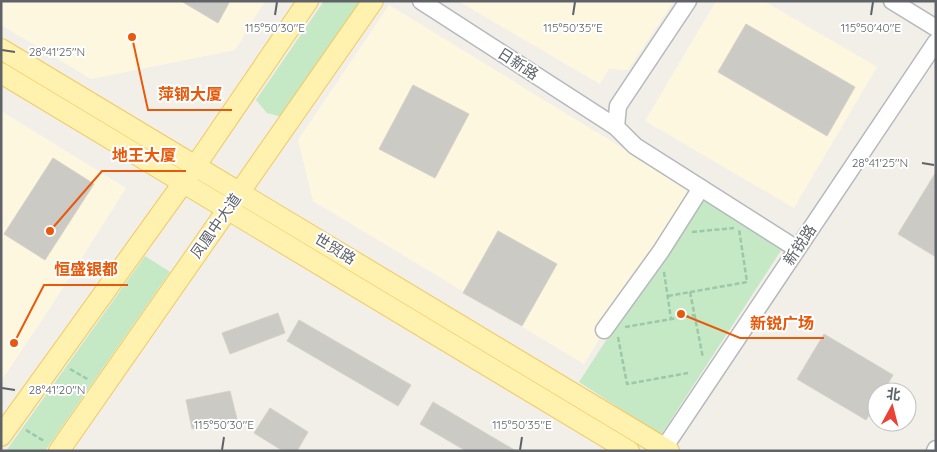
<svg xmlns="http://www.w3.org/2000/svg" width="937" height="452" font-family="Quicksand,'Noto Sans SC',sans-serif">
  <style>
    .commercial { fill: #fef7e0 }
    .green { fill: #c5e8c5 }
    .building { fill: #cccac5; stroke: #d6d1c6 }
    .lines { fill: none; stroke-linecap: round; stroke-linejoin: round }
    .minor-casing { stroke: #b5b8bc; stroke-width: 19 }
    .major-casing { stroke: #f2c960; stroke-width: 22 }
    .path { stroke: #9cc7a9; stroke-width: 2.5; stroke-dasharray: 5 2.5; stroke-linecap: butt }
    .minor { stroke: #fff; stroke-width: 16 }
    .major { stroke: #fff2af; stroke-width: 20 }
    .ticks { fill: none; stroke: #5f6368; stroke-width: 2 }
    .labels { text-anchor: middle; stroke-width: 4; stroke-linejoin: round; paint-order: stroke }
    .street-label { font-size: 15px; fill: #5f6368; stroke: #fff }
    .ticks-label { font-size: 12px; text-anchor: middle; fill: #5f6368; stroke: #fff; stroke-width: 4; stroke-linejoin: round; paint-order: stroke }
    .leader { fill: none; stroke: #e8590c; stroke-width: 2 }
    .callout-dot { fill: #e8590c; stroke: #fff; stroke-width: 2 }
    .callout-label { font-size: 16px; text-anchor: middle; font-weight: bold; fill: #e8590c; stroke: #fff; stroke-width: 4; stroke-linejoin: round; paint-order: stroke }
  </style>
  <rect width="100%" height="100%" fill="#f1efe8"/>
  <g class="commercial">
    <polygon points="1,1 265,1 235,50 91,79 1,25"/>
    <polygon points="458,1 674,1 628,70 609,69 600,84"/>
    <polygon points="716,1 764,1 877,67 794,208 645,121"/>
    <polygon points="389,5 691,190 584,364 313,201 298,140"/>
    <polygon points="1,111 126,188 52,305 1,381"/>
  </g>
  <g class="green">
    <polygon points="324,1 362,1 282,117 267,113 256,100"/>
    <polygon points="702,193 784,246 661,435 579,382"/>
    <polygon points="145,256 170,272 45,451 6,451"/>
  </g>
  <g class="building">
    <polygon points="181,1 230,1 218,23"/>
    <polygon points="746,24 855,87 827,136 718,72"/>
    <polygon points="413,85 469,114 435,178 379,149"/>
    <polygon points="53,158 94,184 45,260 4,234"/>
    <polygon points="936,172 936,257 898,234"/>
    <polygon points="498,231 557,264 522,326 463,293"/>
    <polygon points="278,313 285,333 230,354 222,333"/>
    <polygon points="299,320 411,385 398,406 287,341"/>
    <polygon points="824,334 893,375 883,392 877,392 877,402 866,420 797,379"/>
    <polygon points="230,391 237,419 192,429 186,400"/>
    <polygon points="433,402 516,451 466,451 420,424"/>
    <polygon points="270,408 308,432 297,451 283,451 254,433"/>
  </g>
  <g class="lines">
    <g class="minor-casing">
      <g id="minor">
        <polyline points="421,1 616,127"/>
        <polyline points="688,1 618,106 616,127 635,146 797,249"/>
        <polyline points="892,1 936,28"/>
        <polyline points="604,330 661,251 701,188"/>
        <polyline points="664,448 936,42"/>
        <polyline points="935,451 936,449"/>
      </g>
    </g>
    <g class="major-casing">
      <g id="major">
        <polyline points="1,49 669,451"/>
        <polyline points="1,73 629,451"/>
        <polyline points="1,436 196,165 308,1"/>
        <polyline points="59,451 373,1"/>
      </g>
    </g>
    <g class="path">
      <polyline points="692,232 734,228"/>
      <polyline points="664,272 671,319"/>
      <polyline points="690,292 703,358"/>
      <polyline points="668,296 747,282 739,229"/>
      <polyline points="625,327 695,315"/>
      <polyline points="618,337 627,384 688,373"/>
      <polyline points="70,369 89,380"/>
      <polyline points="26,430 44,441"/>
    </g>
    <use href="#minor" class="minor"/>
    <use href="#major" class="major"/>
  </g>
  <path class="ticks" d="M 275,15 L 277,2M 573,15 L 575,2M 871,15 L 873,2M 2,50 L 15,52M 922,163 L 934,165M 2,388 L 15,390M 222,450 L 224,437M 520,450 L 522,437"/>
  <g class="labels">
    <g class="street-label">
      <text transform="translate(518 64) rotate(33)" y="5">日新路</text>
      <text transform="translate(216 226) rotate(-55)" y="5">凤凰中大道</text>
      <text transform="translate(800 245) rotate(-56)" y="5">新锐路</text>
      <text transform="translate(335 249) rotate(31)" y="5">世贸路</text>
    </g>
  </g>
  <g class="ticks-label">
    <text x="275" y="32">115°50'30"E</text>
    <text x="573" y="32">115°50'35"E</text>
    <text x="871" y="32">115°50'40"E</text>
    <text x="57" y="56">28°41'25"N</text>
    <text x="880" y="167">28°41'25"N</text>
    <text x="57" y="394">28°41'20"N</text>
    <text x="224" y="429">115°50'30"E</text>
    <text x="522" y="429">115°50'35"E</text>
  </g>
  <path class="leader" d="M132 37L148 110H232M50 231L102 171H186M14 343L44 285H128M681 314L740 338H824"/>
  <g class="callout-dot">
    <circle cx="132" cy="37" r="5"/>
    <circle cx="50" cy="231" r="5"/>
    <circle cx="14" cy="343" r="5"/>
    <circle cx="681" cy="314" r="5"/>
  </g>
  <g class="callout-label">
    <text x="190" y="100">萍钢大厦</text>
    <text x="144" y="161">地王大厦</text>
    <text x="86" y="275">恒盛银都</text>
    <text x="782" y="329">新锐广场</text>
  </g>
  <rect width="937" height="452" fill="none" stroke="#5f6368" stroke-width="5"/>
  <g transform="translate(892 407) rotate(7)"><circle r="24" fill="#ffffff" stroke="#bfc1c3"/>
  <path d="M0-4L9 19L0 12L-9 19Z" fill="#ea4335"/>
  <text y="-8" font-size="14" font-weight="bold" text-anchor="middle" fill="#5f6368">北</text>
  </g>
</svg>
